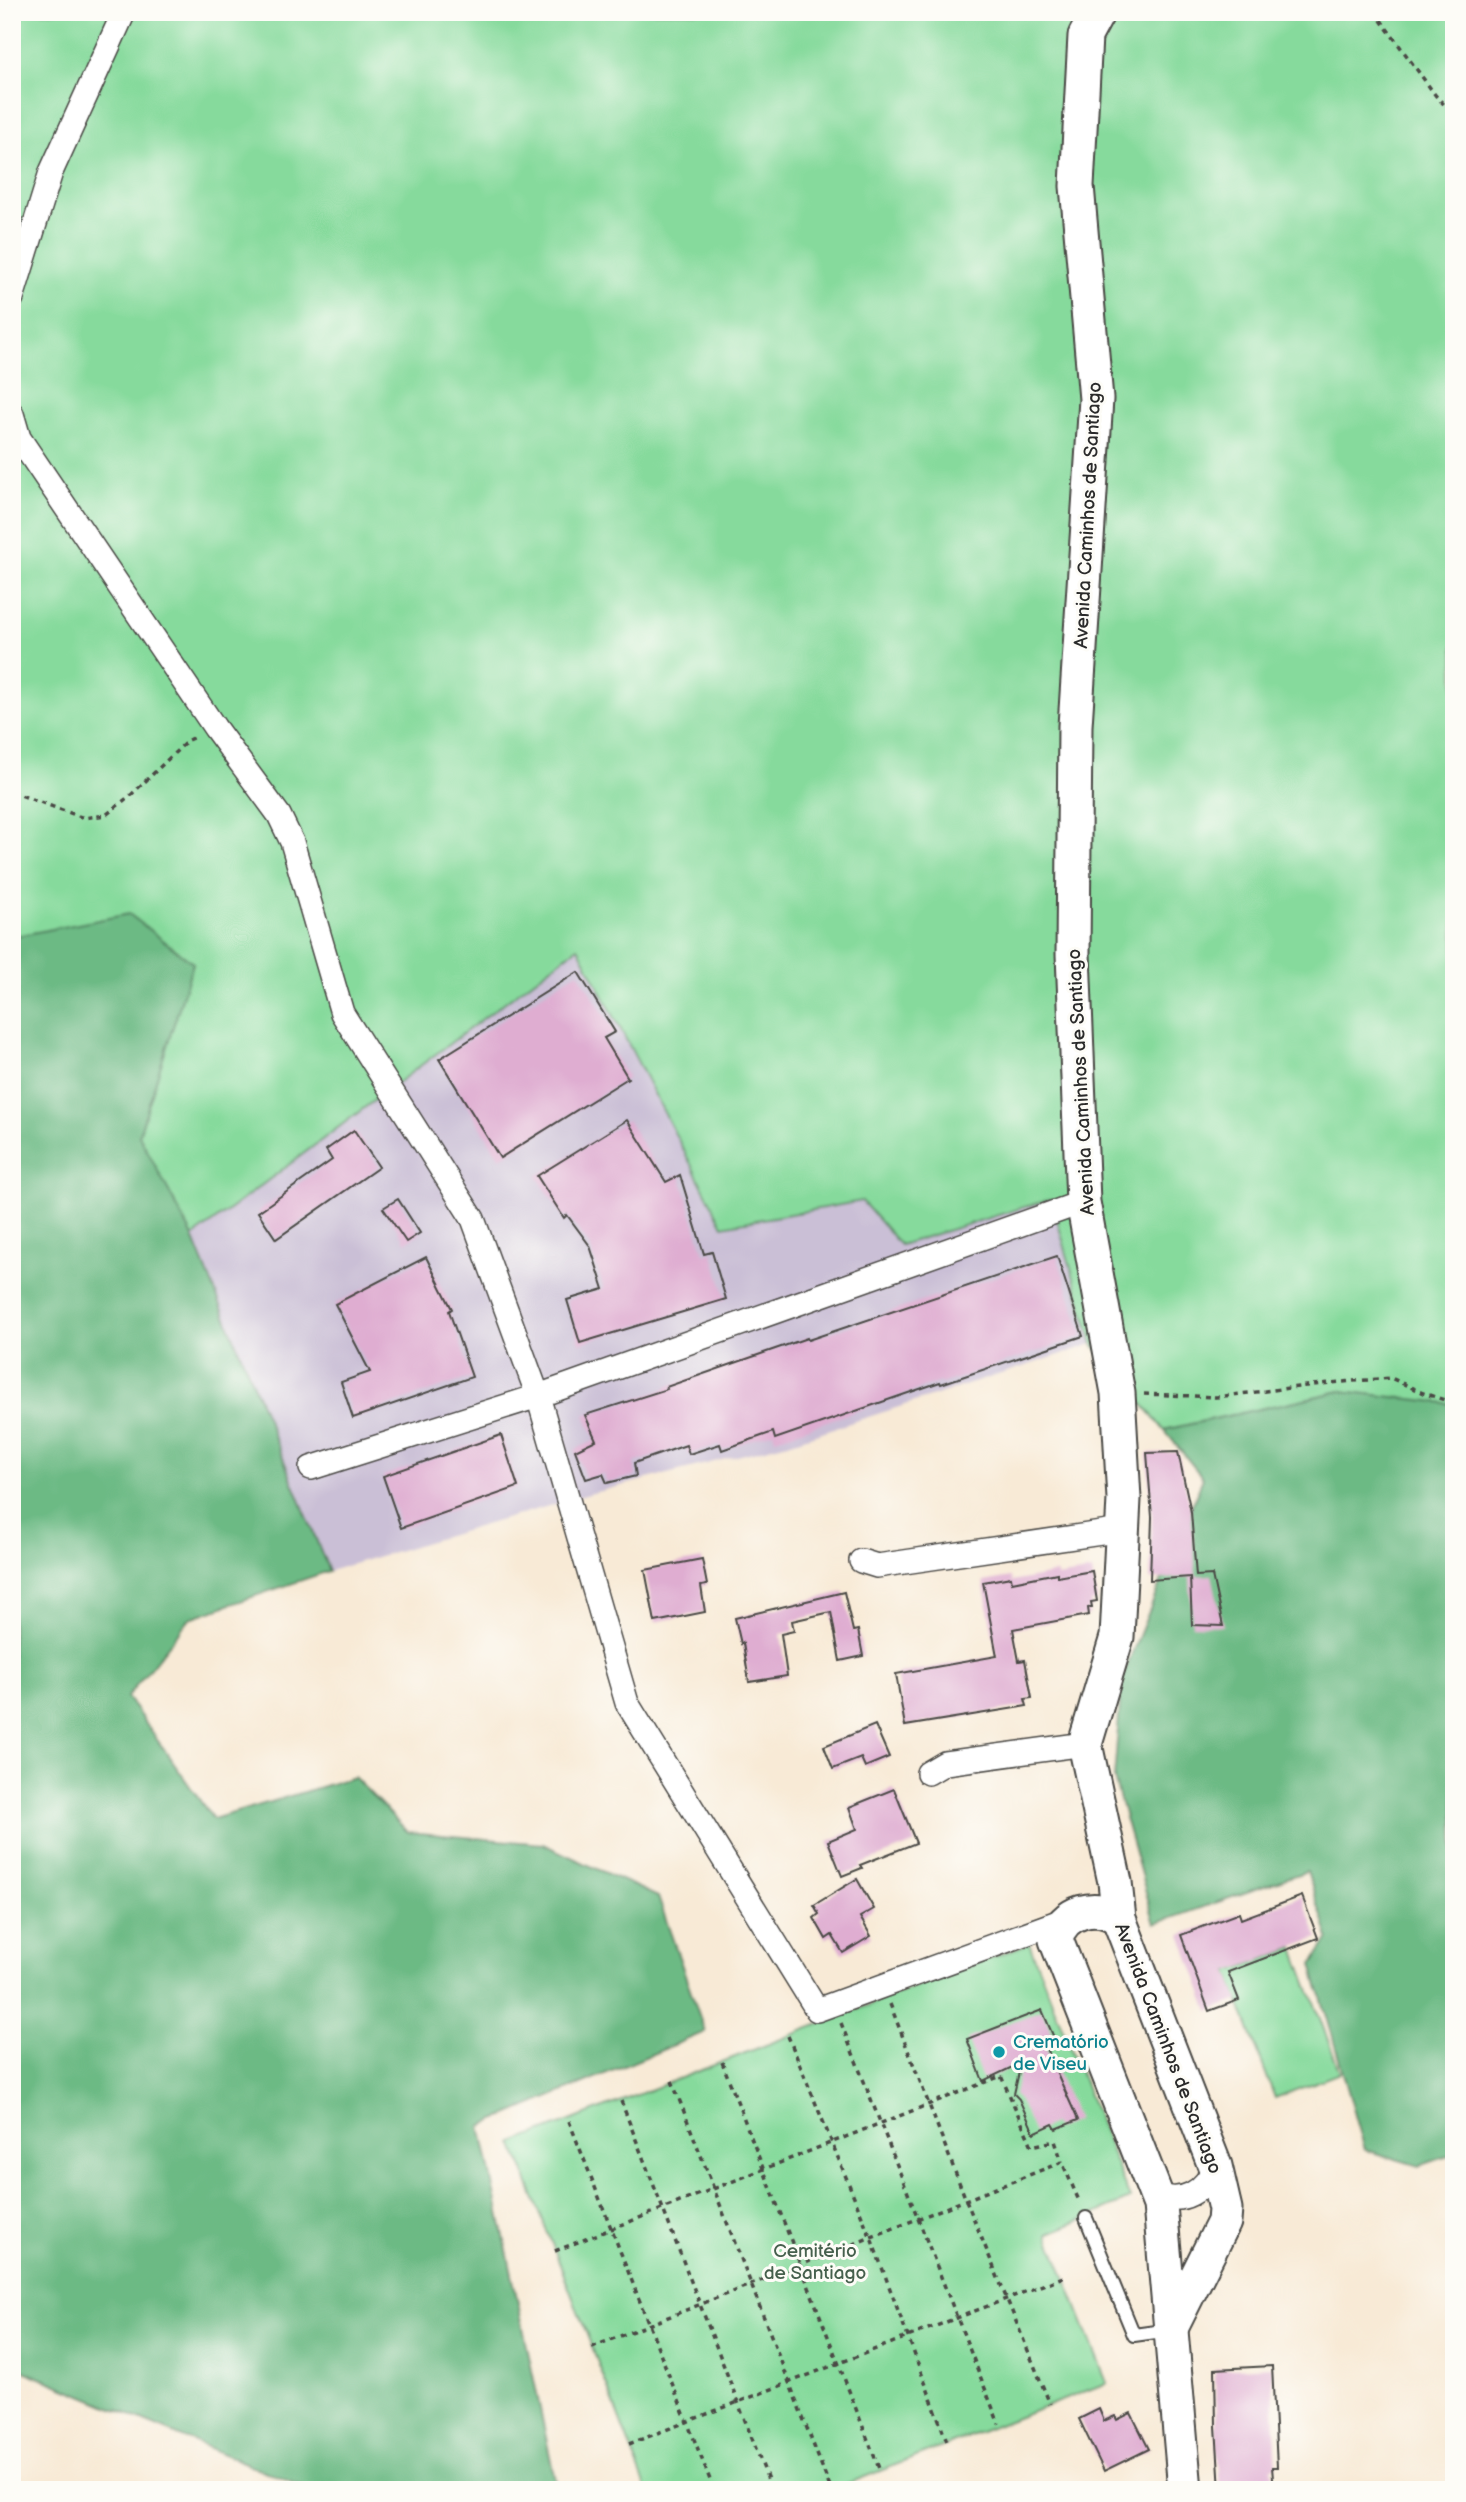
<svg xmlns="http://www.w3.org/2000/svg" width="1466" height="2502" font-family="'Balsamiq Sans',sans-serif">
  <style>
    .industrial { fill: #cabfd6 }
    .green { fill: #86da9c; stroke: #588264; stroke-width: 2 }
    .forest { fill: #6cba84; stroke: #4c7258; stroke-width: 2 }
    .building { fill: #dfadd1 }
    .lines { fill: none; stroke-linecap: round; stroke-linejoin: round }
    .lane-casing { stroke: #4a4845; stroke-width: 16 }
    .street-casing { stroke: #4a4845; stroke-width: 26 }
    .secondary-casing { stroke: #4a4845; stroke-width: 37 }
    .path { stroke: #4a4845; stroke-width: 3.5; stroke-dasharray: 5 5; stroke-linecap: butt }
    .lane { stroke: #fff; stroke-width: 12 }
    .street { stroke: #fff; stroke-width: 23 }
    .secondary { stroke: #fff; stroke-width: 33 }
    .culture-dot { fill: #0f9aa8; stroke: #fdfcf7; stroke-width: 2.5 }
    .labels { text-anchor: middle; stroke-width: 6; stroke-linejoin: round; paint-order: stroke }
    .street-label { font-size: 19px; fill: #2b2b2b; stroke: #fdfcf7 }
    .culture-label { font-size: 19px; fill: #0d838f; stroke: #fdfcf7; text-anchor: start }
    .park-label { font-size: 19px; fill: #46604d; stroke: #fdfcf7 }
  </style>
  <rect width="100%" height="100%" fill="#fdfcf7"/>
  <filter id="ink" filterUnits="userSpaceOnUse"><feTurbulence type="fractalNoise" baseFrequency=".0143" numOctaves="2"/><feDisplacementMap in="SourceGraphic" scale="14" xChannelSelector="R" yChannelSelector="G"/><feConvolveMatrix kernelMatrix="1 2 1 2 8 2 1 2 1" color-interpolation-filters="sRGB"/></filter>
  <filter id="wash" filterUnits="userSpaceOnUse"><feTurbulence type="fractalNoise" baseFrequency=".00686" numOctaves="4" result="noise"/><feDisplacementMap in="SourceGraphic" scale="28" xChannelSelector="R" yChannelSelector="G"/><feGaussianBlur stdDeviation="1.57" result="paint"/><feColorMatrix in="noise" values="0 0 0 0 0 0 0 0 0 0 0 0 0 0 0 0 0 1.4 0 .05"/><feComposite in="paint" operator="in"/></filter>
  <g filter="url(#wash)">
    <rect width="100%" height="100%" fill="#f8ead6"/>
    <polygon class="industrial" points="578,947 723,1226 862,1201 900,1245 1052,1199 1093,1344 788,1443 589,1494 329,1571 193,1237"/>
    <g class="green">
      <polygon points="12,12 1454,12 1454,1406 1341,1391 1164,1430 1093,1344 1051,1199 900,1245 862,1201 723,1226 578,947 193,1237 138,1135 193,963 12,934"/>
      <polygon points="1029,1943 1130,2199 1048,2234 1107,2383 831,2490 647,2490 513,2143"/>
      <polygon points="1294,1948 1340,2073 1275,2098 1228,1972"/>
    </g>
    <g class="forest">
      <polygon points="129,914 193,963 139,1135 193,1237 329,1571 190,1618 127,1697 213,1819 354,1777 408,1832 543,1844 658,1897 705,2032 481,2126 557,2490 310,2490 12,2366 12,934 16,936"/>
      <polygon points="1341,1391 1454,1404 1454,2154 1419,2166 1365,2150 1312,1965 1329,1938 1307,1871 1155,1924 1114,1779 1122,1678 1203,1478 1164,1430"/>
    </g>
    <g id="blocks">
      <g class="building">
        <polygon points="578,972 615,1032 604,1038 628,1078 500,1158 439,1059"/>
        <polygon points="627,1120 666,1182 680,1175 704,1254 712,1252 726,1299 580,1343 567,1300 604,1289 590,1246 567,1215 564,1218 537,1176"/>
        <polygon points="354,1130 379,1167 276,1239 258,1212 332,1160 326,1150"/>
        <polygon points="398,1199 420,1233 406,1242 383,1208"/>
        <polygon points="1057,1256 1083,1336 941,1384 940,1382 775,1439 773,1432 722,1450 720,1444 689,1454 686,1445 634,1463 636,1476 607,1483 603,1474 586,1479 575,1450 596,1440 585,1415 667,1389 666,1387 807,1338 808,1340"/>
        <polygon points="426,1257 452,1309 449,1311 472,1377 353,1418 341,1382 370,1372 335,1304"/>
        <polygon points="501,1435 518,1487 401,1528 383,1476"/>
        <polygon points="1178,1452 1191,1512 1196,1576 1212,1575 1223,1626 1192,1625 1190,1577 1150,1580 1152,1517 1147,1453"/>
        <polygon points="702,1559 707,1585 701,1586 705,1612 655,1622 645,1570"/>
        <polygon points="1092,1571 1097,1601 1091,1602 1092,1607 1088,1608 1089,1615 1013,1629 1019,1661 1025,1660 1032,1698 1025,1699 1027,1706 905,1726 896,1674 997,1656 983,1582 1011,1577 1012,1582 1057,1573 1057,1577"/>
        <polygon points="844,1592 853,1631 858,1630 863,1656 840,1661 831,1612 792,1621 794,1631 781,1634 787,1676 749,1682 743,1643 741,1644 735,1618"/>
        <polygon points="875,1725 889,1757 865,1767 861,1758 833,1769 824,1746"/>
        <polygon points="894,1789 916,1843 860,1865 862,1868 842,1876 828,1841 857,1829 849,1807"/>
        <polygon points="857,1879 874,1909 860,1917 871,1936 843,1953 832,1935 826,1939 814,1918 819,1914 814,1905"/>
        <polygon points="1302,1896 1318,1938 1228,1972 1239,2000 1209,2011 1181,1935 1239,1913 1241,1919"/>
        <polygon points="1042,2010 1055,2040 1044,2044 1078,2120 1056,2129 1053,2124 1034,2133 1019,2099 1014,2094 1021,2063 983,2081 967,2039"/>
        <polygon points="1272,2366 1277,2467 1272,2467 1274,2490 1220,2490 1216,2426 1215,2369"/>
        <polygon points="1099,2409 1104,2421 1115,2416 1117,2420 1131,2413 1149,2449 1104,2471 1079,2419"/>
      </g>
    </g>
  </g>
  <g filter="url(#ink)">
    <use href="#blocks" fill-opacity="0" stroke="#4a4845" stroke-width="2"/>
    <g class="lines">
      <g class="lane-casing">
        <polyline id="lane" points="1086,2218 1134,2335 1170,2330"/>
      </g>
      <g class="street-casing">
        <g id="street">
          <polyline points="12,298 51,172 124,12"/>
          <polyline points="12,414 19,438 215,728 279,815 292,842 342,1013 473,1219 538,1396 627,1703 817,2010 1066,1919"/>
          <polyline points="311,1468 538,1396 1083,1202"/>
          <polyline points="861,1561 877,1566 1122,1530"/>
          <polyline points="928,1773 945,1763 1085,1744"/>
          <path d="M 1156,2194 C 1182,2206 1205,2191 1215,2166"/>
        </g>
      </g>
      <g class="secondary-casing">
        <g id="secondary">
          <polyline points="1098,12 1085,36 1077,186 1096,399 1075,726 1073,954 1083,1202 1118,1393 1124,1499 1117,1637 1085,1744 1115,1882 1119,1919 1215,2166 1225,2209 1224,2222 1170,2330"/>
          <path d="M 1119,1919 C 1098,1902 1061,1911 1056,1940 L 1160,2205 L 1185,2490"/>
        </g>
      </g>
      <g class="path">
        <polyline points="1375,12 1436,96 1454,115"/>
        <polyline points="12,792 84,818 106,815 132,794 188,740 197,736"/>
        <polyline points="1144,1394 1216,1397 1330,1383 1391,1378 1423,1393 1454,1403"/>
        <polyline points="890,2004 966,2200 1050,2404"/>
        <polyline points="841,2023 999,2424"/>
        <polyline points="788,2036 871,2238 948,2444"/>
        <polyline points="722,2062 880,2471"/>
        <polyline points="672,2081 831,2490"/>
        <polyline points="621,2101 772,2490"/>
        <polyline points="569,2121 714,2490"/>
        <polyline points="555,2251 1001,2076 1032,2146 1055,2141 1062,2162"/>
        <polyline points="592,2347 1062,2162 1080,2203"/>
        <polyline points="629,2444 1066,2276"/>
      </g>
      <use href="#lane" class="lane"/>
      <use href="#street" class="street"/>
      <use href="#secondary" class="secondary"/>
    </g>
  </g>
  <circle class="culture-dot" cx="999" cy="2052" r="7"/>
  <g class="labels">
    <g class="street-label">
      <text transform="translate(1087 515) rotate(-87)" y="7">Avenida Caminhos de Santiago</text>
      <text transform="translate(1080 1082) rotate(-93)" y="7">Avenida Caminhos de Santiago</text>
      <text transform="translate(1169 2048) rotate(69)" y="7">Avenida Caminhos de Santiago</text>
    </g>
    <g class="culture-label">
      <text x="1013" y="2048">Crematório<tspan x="1013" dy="22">de Viseu</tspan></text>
    </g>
    <g class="park-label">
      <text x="815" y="2257">Cemitério<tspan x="815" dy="22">de Santiago</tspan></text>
    </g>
  </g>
  <rect width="1466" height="2502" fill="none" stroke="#fdfcf7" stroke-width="42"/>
</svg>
